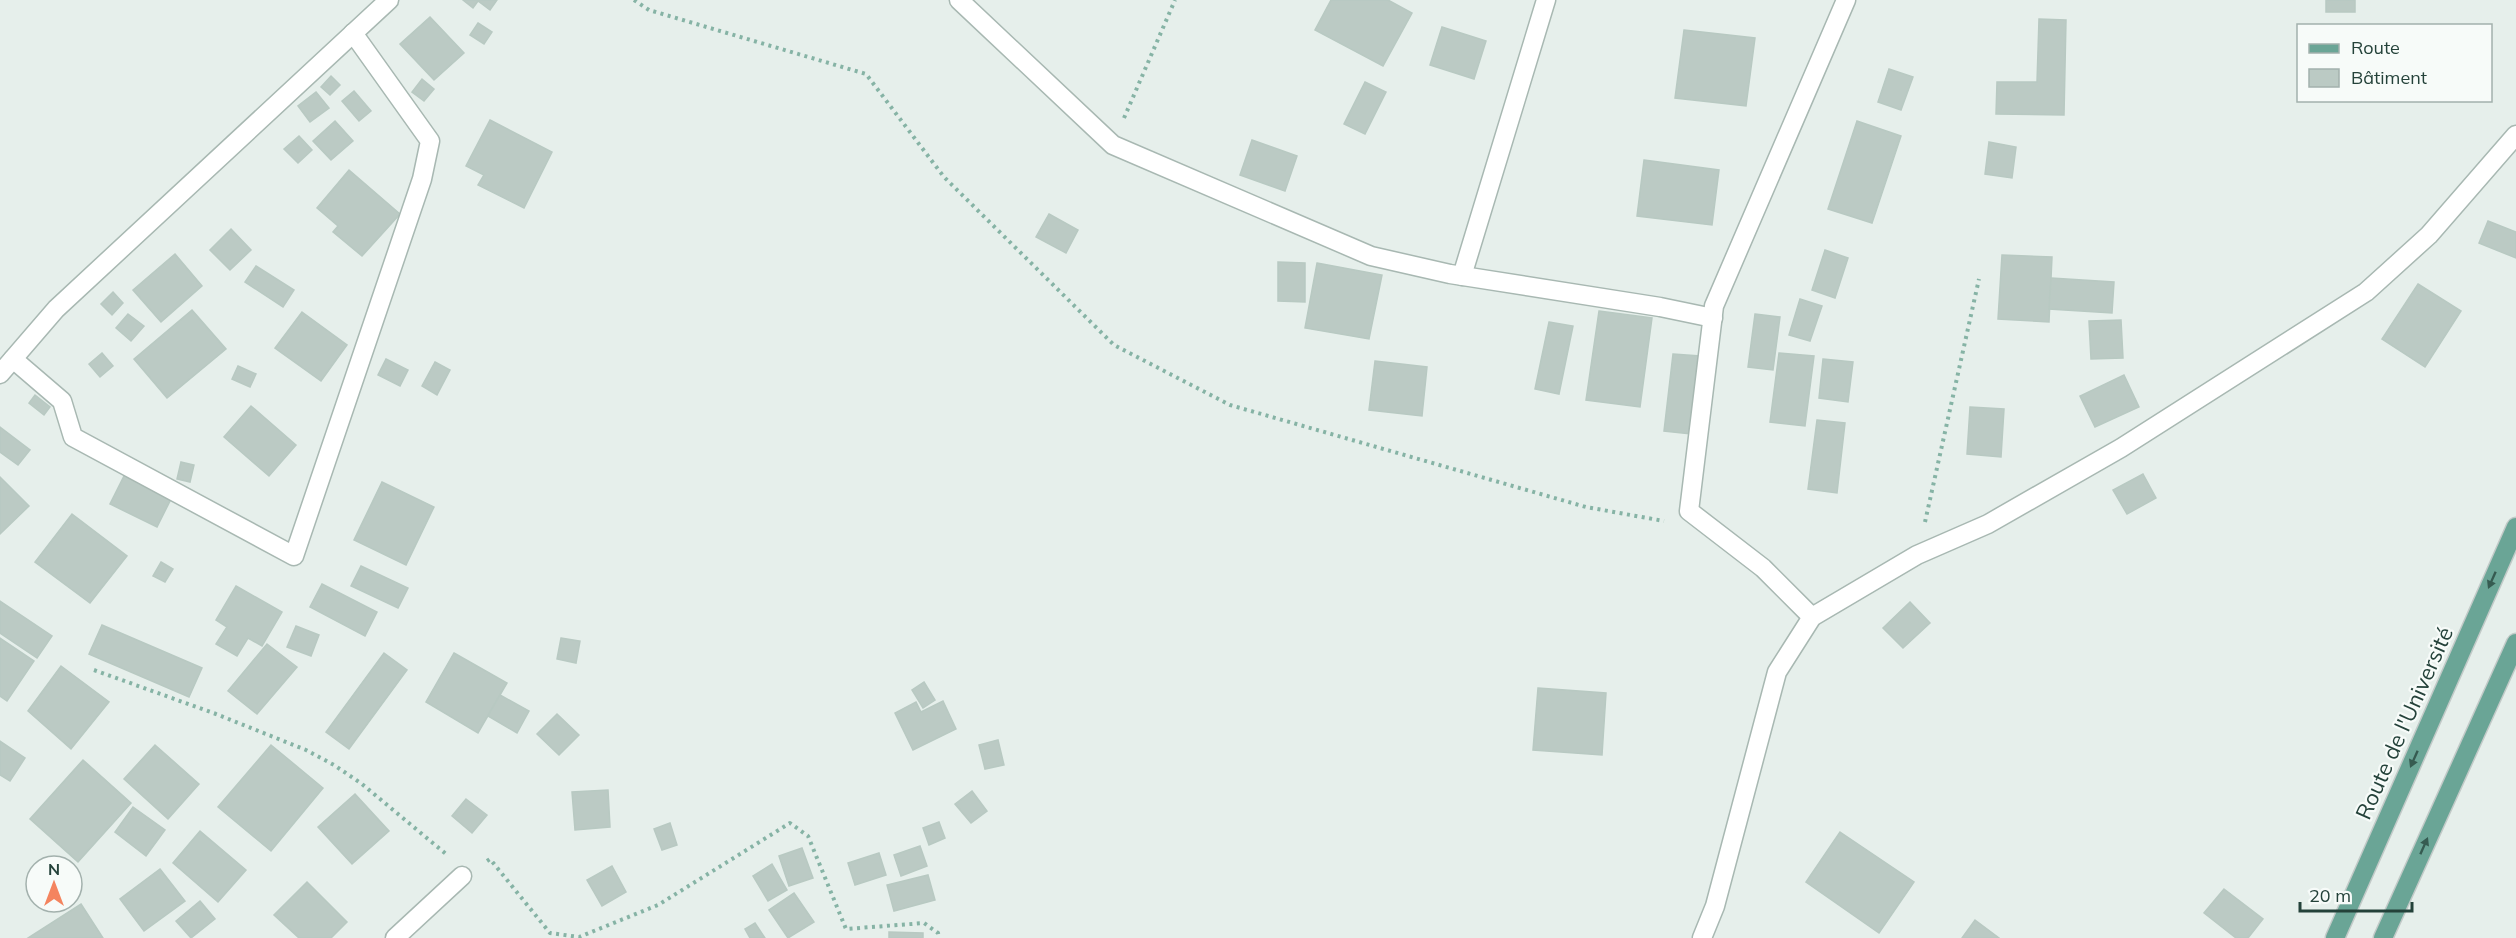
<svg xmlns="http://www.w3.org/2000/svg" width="2516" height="938" font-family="Mulish,sans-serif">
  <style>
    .building { fill: #bbcac4; stroke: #b8c9c2; stroke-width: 1.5 }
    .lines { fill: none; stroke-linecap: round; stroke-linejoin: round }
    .minor-casing { stroke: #a8b8b2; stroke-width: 21 }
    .major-casing { stroke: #c2cac8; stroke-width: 21 }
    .path { stroke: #86b3a5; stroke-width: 4; stroke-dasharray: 3 4.5; stroke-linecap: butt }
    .minor { stroke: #fff; stroke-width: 18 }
    .major { stroke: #6aa596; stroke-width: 18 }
    .oneway { fill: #365b51 }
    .labels { text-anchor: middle; stroke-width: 4.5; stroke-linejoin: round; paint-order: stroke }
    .street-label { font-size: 22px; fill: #24423a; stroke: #f7fbf9 }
  </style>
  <rect width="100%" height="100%" fill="#e6efeb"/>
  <g class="building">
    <polygon points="463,0 497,0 490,10 478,1 473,8"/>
    <polygon points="1331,0 1388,0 1412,13 1383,66 1315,30"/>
    <rect x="2326" y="0" width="29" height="12"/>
    <polygon points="430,17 464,53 434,80 400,44"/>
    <polygon points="2039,19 2066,20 2064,115 1996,114 1997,82 2037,82"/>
    <polygon points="478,23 492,32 484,44 470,35"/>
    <polygon points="1442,27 1486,41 1474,79 1430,65"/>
    <polygon points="1684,30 1755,38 1746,106 1675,98"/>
    <polygon points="1889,69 1913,77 1901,110 1878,102"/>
    <polygon points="331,76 340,85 330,95 321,87"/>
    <polygon points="422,79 434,89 424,101 412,92"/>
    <polygon points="1365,82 1386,92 1365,134 1344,124"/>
    <polygon points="354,91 371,111 359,121 342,101"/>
    <polygon points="316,92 329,108 310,122 298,106"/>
    <polygon points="490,120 552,152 524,208 478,185 484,175 466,166"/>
    <polygon points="335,121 353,141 331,160 313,141"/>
    <polygon points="1857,121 1901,136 1872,223 1828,209"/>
    <polygon points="299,136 312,150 298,163 284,149"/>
    <polygon points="1252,140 1297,156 1285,191 1240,175"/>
    <polygon points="1989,142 2016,147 2012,178 1985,174"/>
    <polygon points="1644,160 1719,170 1712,225 1637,216"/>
    <polygon points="349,170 400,214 362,256 333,232 338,226 317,208"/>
    <polygon points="1049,214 1078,230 1066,253 1036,237"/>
    <polygon points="2488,221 2516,232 2516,258 2479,243"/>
    <polygon points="231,229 251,250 230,270 210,250"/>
    <polygon points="1825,250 1848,258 1835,298 1812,290"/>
    <polygon points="175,254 202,286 161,322 133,290"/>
    <polygon points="2002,255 2052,257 2049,322 1998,319"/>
    <polygon points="1278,262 1305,263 1305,302 1278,301"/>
    <polygon points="1317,263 1382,275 1369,339 1305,328"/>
    <polygon points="256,266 294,290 283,307 245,282"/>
    <polygon points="2051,278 2114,282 2112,313 2049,309"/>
    <polygon points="2418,284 2461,311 2425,367 2382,339"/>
    <polygon points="113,292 123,303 112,315 101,304"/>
    <polygon points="1800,299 1822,306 1810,341 1789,335"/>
    <polygon points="192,310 226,349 167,398 134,359"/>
    <polygon points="1599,311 1652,318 1640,407 1586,400"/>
    <polygon points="302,312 347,345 321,381 275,348"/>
    <polygon points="128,314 144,326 131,341 116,328"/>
    <polygon points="1755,314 1780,317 1773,370 1748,367"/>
    <polygon points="2121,320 2123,358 2091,359 2089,321"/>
    <polygon points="1549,322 1573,326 1559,394 1535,389"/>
    <polygon points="102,353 113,366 100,377 89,364"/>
    <polygon points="1779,353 1814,356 1805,426 1770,422"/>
    <polygon points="1673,354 1700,356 1691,434 1664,431"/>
    <polygon points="386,359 408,370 400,386 378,375"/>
    <polygon points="1823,359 1853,362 1848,402 1819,398"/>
    <polygon points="1375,361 1427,367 1422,416 1369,410"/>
    <polygon points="435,362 450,370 437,395 422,386"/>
    <polygon points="238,366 256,374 250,387 232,379"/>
    <polygon points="2124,375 2139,407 2095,427 2080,396"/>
    <polygon points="35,395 50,407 44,415 29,403"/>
    <polygon points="251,406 296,445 269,476 224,437"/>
    <polygon points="1970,407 2004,409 2001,457 1967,454"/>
    <polygon points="1817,420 1845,423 1837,493 1808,489"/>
    <polygon points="0,427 30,450 18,465 0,452"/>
    <polygon points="181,462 194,465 190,482 177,479"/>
    <polygon points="126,472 173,495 157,527 110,504"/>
    <polygon points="2143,474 2156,498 2127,514 2113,490"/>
    <polygon points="0,477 29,506 0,534"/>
    <polygon points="382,482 434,507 406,565 354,540"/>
    <polygon points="72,514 127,556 90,603 35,562"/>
    <polygon points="161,562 173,569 165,582 153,576"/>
    <polygon points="361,566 408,588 398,608 351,586"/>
    <polygon points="322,584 377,612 365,636 310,607"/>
    <polygon points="236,586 282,612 262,646 248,638 237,656 216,644 227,627 216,620"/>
    <polygon points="0,601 52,636 37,658 0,633"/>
    <polygon points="1910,602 1930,623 1903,648 1883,628"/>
    <polygon points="102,625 202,668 189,697 89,654"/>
    <polygon points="296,626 319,635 311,656 287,647"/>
    <polygon points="0,638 34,661 7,701 0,696"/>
    <polygon points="561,638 580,641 576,663 557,659"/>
    <polygon points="267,644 297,667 257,714 228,691"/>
    <polygon points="384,653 407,670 349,749 326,732"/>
    <polygon points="454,653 507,683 478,733 426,702"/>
    <polygon points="61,666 109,702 71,749 28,711"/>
    <polygon points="924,682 935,700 923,708 912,690"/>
    <polygon points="1538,688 1606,693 1602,755 1533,750"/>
    <polygon points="500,695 529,711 517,733 488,716"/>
    <polygon points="943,701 956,729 913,750 895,713 916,702 921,712"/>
    <polygon points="557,714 579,735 559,755 537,734"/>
    <polygon points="998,740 1004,765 985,769 979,745"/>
    <polygon points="0,741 25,758 10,781 0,775"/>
    <polygon points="155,745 199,784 168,819 124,779"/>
    <polygon points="271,745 323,788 271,851 218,807"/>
    <polygon points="83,760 131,803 78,862 30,819"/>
    <polygon points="608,790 610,827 575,830 572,792"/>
    <polygon points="972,791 987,811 971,823 955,804"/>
    <polygon points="355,794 389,831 352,864 318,827"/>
    <polygon points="466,799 487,815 472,833 452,816"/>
    <polygon points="133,807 165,830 146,856 115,832"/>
    <polygon points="939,822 945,838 929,845 923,828"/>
    <polygon points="670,823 677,845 662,850 654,829"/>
    <polygon points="200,831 246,870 218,902 173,863"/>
    <polygon points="1840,832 1914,882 1879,933 1806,882"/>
    <polygon points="920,846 927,866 901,876 894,855"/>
    <polygon points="802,848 813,878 789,886 779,856"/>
    <polygon points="879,853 886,875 855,885 848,863"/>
    <polygon points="772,864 787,890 768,901 753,876"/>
    <polygon points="612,866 626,892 602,906 587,880"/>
    <polygon points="160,869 185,901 144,931 120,899"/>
    <polygon points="928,875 935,900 894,911 887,885"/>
    <polygon points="307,882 347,922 331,938 299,938 274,915"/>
    <polygon points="2224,889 2263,919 2248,938 2236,938 2204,913"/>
    <polygon points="794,893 814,922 788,938 769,910"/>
    <polygon points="200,901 215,919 191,938 176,921"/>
    <polygon points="81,904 103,938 28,938"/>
    <polygon points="1975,920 1999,938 1962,938"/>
    <polygon points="755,923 765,938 750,938 745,929"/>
    <polygon points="889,932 923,933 923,938 889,938"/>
  </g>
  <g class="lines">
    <g class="minor-casing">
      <g id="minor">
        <polyline points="959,0 1113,145 1371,256 1450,274 1660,307 1713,318"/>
        <polyline points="1462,276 1546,0"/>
        <polyline points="13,359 62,401 73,437 294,556 422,179 430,141 353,33"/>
        <polyline points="0,374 56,309 389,0"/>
        <polyline points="1812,617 1763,568 1689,511 1714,306 1846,0"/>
        <polyline points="395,938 462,876"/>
        <polyline points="1702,938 1715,906 1777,672 1812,617 1917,555 1988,524 2121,448 2366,292 2429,235 2516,135"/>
      </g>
    </g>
    <g class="major-casing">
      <g id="major">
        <polyline points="2335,938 2516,527"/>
        <polyline points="2383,938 2516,643"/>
      </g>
    </g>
    <g class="path">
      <polyline points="634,0 649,10 866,74 944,177 1114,345 1230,405 1586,507 1664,521"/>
      <polyline points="1124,118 1175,0"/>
      <polyline points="1925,522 1979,279"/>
      <polyline points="94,670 216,714 306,750 334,765 362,784 446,854"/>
      <polyline points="487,861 490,859 550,933 579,937 658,905 790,823 808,836 846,929 924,923 938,933 939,938"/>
    </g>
    <use href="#minor" class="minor"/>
    <use href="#major" class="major"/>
  </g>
  <defs><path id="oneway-solid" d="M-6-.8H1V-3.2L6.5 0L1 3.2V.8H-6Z" transform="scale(1.5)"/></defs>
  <g class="oneway">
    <use href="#oneway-solid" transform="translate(2492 580) rotate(114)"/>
    <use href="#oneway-solid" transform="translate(2414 759) rotate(114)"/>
    <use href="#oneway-solid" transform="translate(2424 846) rotate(-66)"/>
  </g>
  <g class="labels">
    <g class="street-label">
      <text transform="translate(2404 723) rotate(-66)" y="8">Route de l'Université</text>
    </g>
  </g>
  <rect x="2297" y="24" width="195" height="78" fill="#f7fbf9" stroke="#a3b1ad" stroke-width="1.5"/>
  <rect x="2309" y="44" width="30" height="9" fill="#6aa596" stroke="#a3b1ad" stroke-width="1.5"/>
  <text x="2351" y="54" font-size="18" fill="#24423a">Route</text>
  <rect x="2309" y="69" width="30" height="18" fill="#bbcac4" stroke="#a3b1ad" stroke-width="1.5"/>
  <text x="2351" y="84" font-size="18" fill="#24423a">Bâtiment</text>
  <g transform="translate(54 884)"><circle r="28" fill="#f7fbf9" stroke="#a3b1ad" stroke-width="1.5"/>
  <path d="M0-4.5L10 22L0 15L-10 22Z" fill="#f4845f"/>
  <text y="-9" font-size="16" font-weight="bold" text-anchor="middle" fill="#24423a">N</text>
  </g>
  <path d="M2300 902v9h112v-9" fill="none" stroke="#24423a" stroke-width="3"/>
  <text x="2309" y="902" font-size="18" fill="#24423a" stroke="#f7fbf9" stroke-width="4.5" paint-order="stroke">20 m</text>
</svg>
